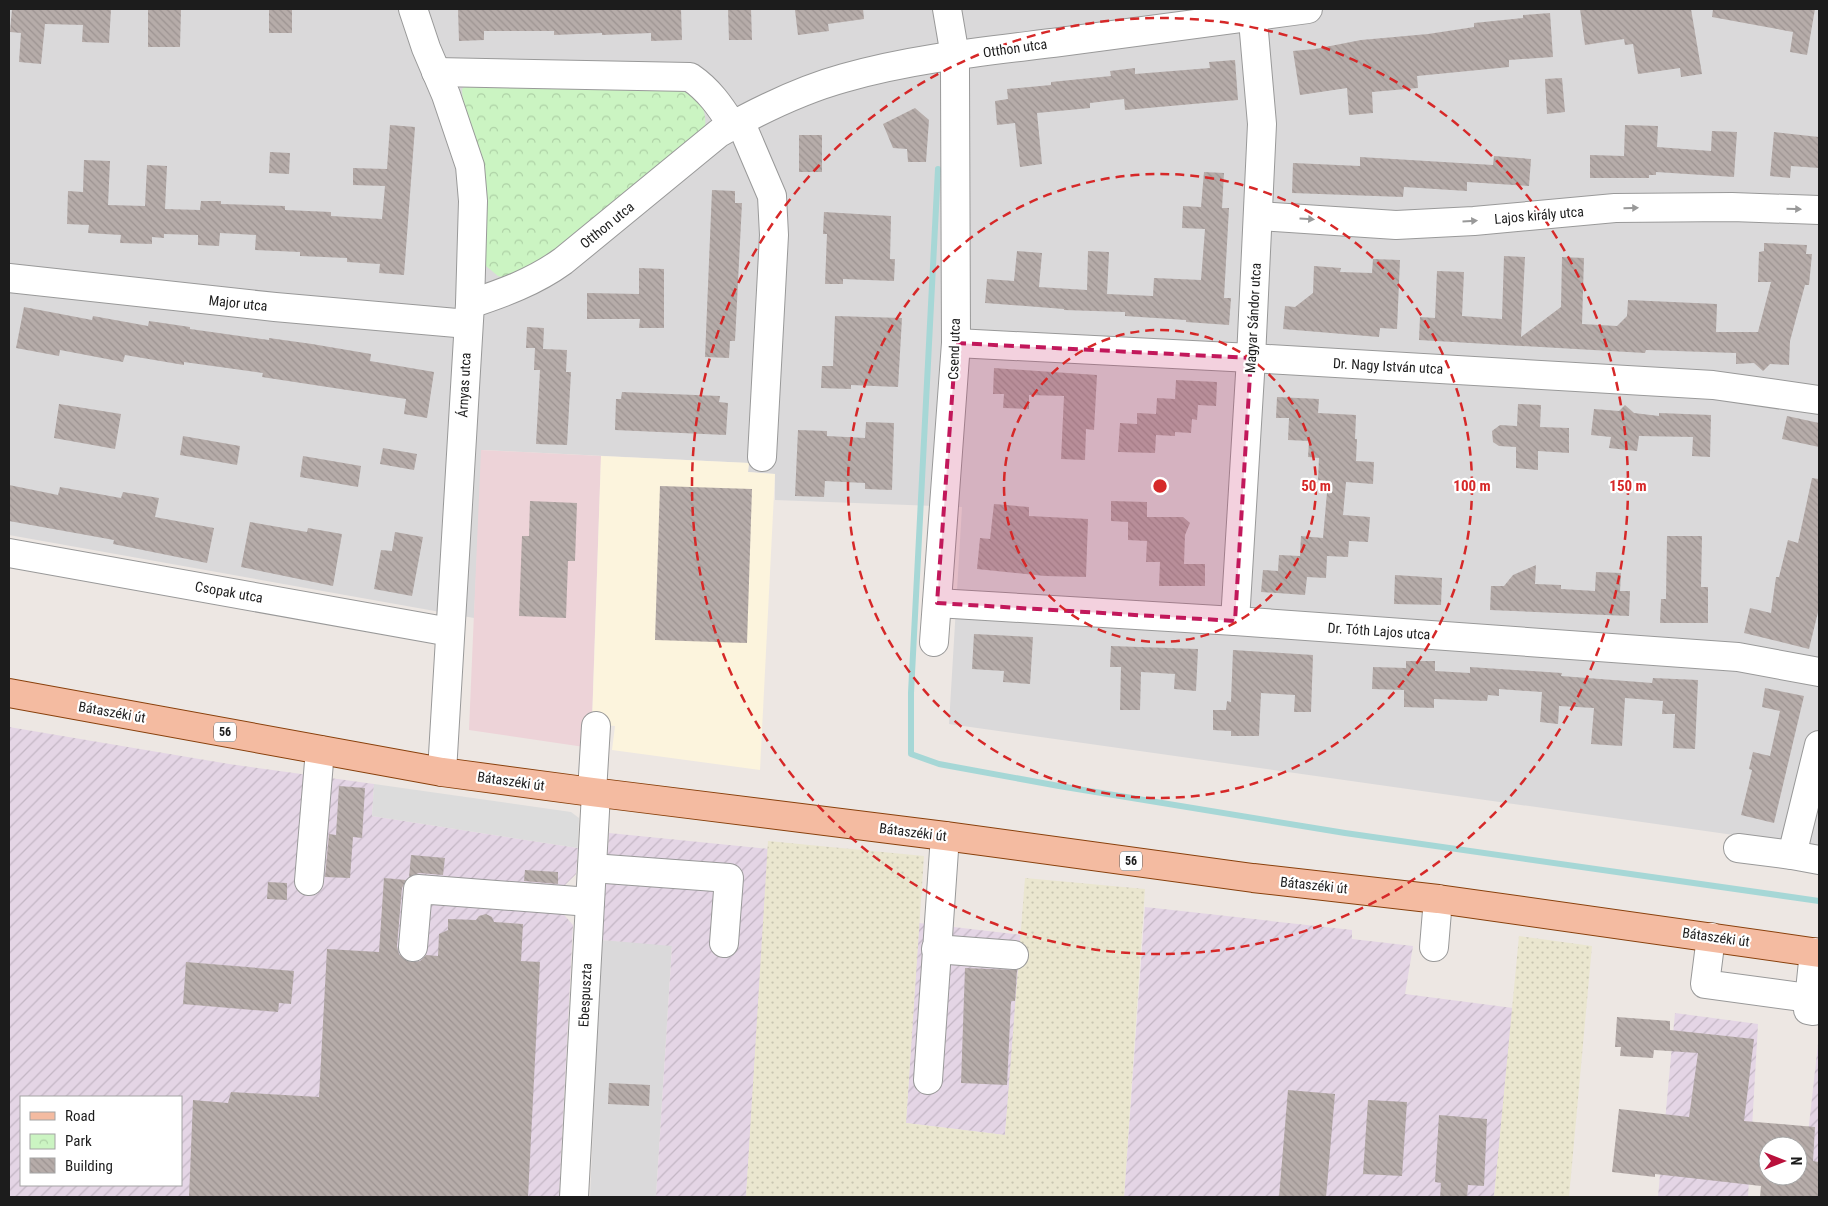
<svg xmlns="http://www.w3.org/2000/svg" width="1828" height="1206" font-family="'Roboto Condensed',sans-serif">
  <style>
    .residential { fill: #dad9da }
    .commercial { fill: #edd3d8 }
    .industrial { fill: url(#industrial-furrows); fill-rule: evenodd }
    .education { fill: #fcf4dd }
    .farmland { fill: url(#farmland-dots) }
    .park { fill: url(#park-crowns) }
    .parking { fill: #dcdcdc }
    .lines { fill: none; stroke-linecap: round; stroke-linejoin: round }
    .stream { stroke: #a6d7d6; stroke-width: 6 }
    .building { fill: url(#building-back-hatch); fill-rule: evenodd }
    .minor-casing { stroke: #999; stroke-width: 30 }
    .major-casing { stroke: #89400c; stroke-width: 30 }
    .minor { stroke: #fff; stroke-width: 28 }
    .major { stroke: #f4bba1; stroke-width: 28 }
    .oneway { fill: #999 }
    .marked { fill: #c2185b; fill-opacity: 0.2; stroke: #c2185b; stroke-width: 4; stroke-dasharray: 10 6; stroke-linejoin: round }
    .ring { fill: none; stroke: #d62828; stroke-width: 2.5; stroke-dasharray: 9 6 }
    .labels { text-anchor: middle; stroke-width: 4.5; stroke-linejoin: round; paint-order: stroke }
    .shield { fill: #fff; stroke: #606060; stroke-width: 1 }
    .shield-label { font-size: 12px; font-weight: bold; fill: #1c1c1c }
    .street-label { font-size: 14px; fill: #1c1c1c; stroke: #fff }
    .centre { fill: #d62828; stroke: #fff; stroke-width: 2.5 }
    .ring-label { font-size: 15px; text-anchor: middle; font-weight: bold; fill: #d62828; stroke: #fff; stroke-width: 4.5; stroke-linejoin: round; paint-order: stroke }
  </style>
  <defs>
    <pattern id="industrial-furrows" width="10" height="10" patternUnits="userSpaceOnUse" patternTransform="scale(1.25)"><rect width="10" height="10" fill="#e4d5e5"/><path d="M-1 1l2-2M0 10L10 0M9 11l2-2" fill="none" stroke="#c3b6c4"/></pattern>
    <pattern id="farmland-dots" width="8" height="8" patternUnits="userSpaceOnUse" patternTransform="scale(1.25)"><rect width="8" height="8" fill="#eae6cf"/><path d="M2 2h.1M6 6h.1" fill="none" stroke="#c8c5b1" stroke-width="1.8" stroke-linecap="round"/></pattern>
    <pattern id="park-crowns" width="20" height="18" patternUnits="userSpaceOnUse" patternTransform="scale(1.25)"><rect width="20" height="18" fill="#cbf4c2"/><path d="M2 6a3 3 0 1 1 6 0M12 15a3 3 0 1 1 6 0" fill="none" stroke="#aed1a6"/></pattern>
    <pattern id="building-back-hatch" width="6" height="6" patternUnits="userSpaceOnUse" patternTransform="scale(1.25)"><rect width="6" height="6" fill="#b6aca9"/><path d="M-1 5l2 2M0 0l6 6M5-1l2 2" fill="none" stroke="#9c9391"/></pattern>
  </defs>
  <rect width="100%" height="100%" fill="#ede7e3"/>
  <g class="residential">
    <polygon points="9,9 1819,9 1819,851 1776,841 949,724 962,507 775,500 775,474 748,472 749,463 482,450 474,618 9,535"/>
    <polygon points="601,940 672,945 656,1197 590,1197"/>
  </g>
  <polygon class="commercial" points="481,450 601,456 591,748 469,730"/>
  <g class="industrial">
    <path d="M 9,727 L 229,764 L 374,784 L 372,816 L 578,848 L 576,874 L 561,889 L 559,909 L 573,925 L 559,1197 L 9,1197 ZM 21,1097 L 181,1097 L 181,1185 L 21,1185 Z"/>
    <polygon points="609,833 769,849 746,1197 656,1197 672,946 602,940"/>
    <polygon points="1145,907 1352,930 1352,939 1413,946 1405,994 1513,1008 1494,1197 1124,1197"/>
    <polygon points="919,923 1022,935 1005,1135 906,1123"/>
    <polygon points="1675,1013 1758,1024 1748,1197 1658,1197"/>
    <polygon points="1819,1035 1819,1197 1801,1197"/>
  </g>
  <polygon class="education" points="601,456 749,463 748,472 775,474 760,770 612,750 615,726 592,724"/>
  <g class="farmland">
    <polygon points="768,841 924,856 906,1123 1005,1135 1025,878 1145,889 1124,1197 746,1197"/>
    <polygon points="1519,936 1592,946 1569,1197 1494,1197"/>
  </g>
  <path class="park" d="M 472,81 L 680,90 C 700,98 707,108 705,129 L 549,260 L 506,278 L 498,276 L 486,266 L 463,105 L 462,89 Z"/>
  <polygon class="parking" points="374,784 571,812 579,818 578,848 372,816"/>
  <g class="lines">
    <polyline class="stream" points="938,169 911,693 911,754 939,764 1059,786 1345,833 1819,901"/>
  </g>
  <g class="building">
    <polygon points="12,9 111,9 109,43 82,42 83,25 45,24 41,64 19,62 21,33 10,32"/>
    <polygon points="148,9 181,9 180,47 148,47"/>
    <rect x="269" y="9" width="23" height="24"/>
    <polygon points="458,9 681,9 682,40 651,41 651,33 602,35 602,33 554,35 554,31 484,31 484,40 459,41"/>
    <polygon points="728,9 751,9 752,40 729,40"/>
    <polygon points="803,9 863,9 864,19 828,24 829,31 798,35 795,10"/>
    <polygon points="1580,9 1691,9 1702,74 1681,77 1680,68 1638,74 1633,44 1625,45 1624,39 1585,45"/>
    <polygon points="1713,9 1815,9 1807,55 1790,52 1793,32 1712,17"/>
    <polygon points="1550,13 1553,57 1509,60 1509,67 1417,76 1418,88 1372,92 1373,113 1349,115 1347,88 1300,95 1293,51 1315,49 1361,40 1428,34 1474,27 1474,23 1523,18 1523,15"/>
    <polygon points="1235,60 1238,100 1125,110 1124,99 1090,103 1090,108 1037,113 1042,164 1020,167 1015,123 997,125 995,101 1008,99 1007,89 1051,85 1051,82 1111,76 1110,71 1135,68 1135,74 1210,68 1209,62"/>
    <polygon points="1562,78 1565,112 1547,114 1545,79"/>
    <polygon points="915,108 929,120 926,162 908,162 907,149 893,148 883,124"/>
    <polygon points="390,125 415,127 404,275 379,273 380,264 347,262 347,258 300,256 300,252 255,250 256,235 220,233 219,246 198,245 198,235 164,234 164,238 152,237 152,244 120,243 121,235 88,233 89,225 67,224 68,191 83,192 84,160 110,161 108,205 145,206 147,165 167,166 165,209 200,210 201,201 221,201 221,204 285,206 285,210 331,212 331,216 382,219 385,186 353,185 353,168 387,169"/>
    <polygon points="1625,125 1658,126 1657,147 1711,151 1712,131 1737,132 1734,177 1656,172 1656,175 1649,175 1649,178 1590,178 1590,155 1624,156"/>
    <polygon points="1774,132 1819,137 1819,168 1791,166 1790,178 1770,176"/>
    <rect x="799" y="135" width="23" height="37"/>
    <polygon points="270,152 290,153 289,174 269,173"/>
    <polygon points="1494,156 1531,159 1529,186 1467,182 1467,191 1404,187 1403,197 1292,193 1293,163 1360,166 1360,157 1493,165"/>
    <polygon points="1204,172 1224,173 1222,208 1229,208 1224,298 1231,298 1229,325 1186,322 1186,320 1125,316 1125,312 1064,310 1064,309 985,303 987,279 1014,281 1017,251 1042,253 1039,287 1087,290 1088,251 1109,252 1107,294 1153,296 1154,278 1201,280 1205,229 1182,228 1183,206 1201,207"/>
    <polygon points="712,190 735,191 735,203 742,203 735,341 730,341 729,358 705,357"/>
    <polygon points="824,212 891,216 890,259 895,259 894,281 843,279 843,284 825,284 827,234 823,234"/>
    <polygon points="1764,243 1807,245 1806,254 1812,254 1809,285 1805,285 1790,341 1789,365 1770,364 1763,371 1754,363 1736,364 1736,353 1646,350 1645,353 1419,340 1420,317 1435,318 1437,271 1464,272 1462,316 1502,319 1504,256 1525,257 1521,337 1561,307 1562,257 1584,258 1582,324 1617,326 1627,316 1628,300 1717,304 1716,332 1758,332 1771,282 1758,282 1759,252 1764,251"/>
    <polygon points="1373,259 1400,260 1397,329 1380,328 1379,337 1283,329 1285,306 1295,307 1313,293 1314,266 1341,268 1340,272 1372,273"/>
    <polygon points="639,268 664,269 664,328 639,328 640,319 587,319 587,293 639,294"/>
    <polygon points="24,307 92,320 93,316 148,326 149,321 190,327 190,329 269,340 269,338 312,344 371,354 370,361 434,372 427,418 404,414 406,399 262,377 263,373 184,362 184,365 125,355 123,362 60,350 59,356 16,348"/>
    <polygon points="835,316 902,318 898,387 851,385 851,389 821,388 822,366 833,366"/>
    <polygon points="527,327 544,328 543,349 567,350 566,372 571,372 567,445 536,444 540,370 534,370 535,348 526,348"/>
    <polygon points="994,368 1097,375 1094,430 1086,429 1085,460 1061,459 1064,396 1029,395 1029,409 1003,408 1004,394 993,394"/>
    <polygon points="1176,380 1217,382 1216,406 1198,405 1197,420 1192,419 1191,433 1175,432 1175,436 1156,435 1155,453 1118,452 1120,423 1137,424 1137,413 1156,414 1157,398 1175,399"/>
    <polygon points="622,392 720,396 719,402 728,403 726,435 615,430 616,399 621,399"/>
    <polygon points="1277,397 1319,399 1318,413 1356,415 1355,439 1357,439 1356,461 1374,462 1373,484 1346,482 1343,515 1370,517 1368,542 1349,541 1348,557 1327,556 1326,578 1307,577 1305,595 1261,592 1263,570 1278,571 1279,555 1300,556 1301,536 1323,538 1328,481 1318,480 1319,458 1308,457 1309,441 1288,440 1289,418 1276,418"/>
    <polygon points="59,404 121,414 115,449 54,438"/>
    <polygon points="1518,404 1541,405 1540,427 1569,428 1569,453 1538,451 1538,470 1516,468 1516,447 1499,446 1493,442 1492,431 1500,425 1517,426"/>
    <polygon points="1625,405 1634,413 1659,416 1659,413 1711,415 1710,457 1692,456 1693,437 1639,436 1637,451 1609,448 1611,437 1591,435 1594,409 1619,411"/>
    <polygon points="1787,416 1819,423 1819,447 1782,439"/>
    <polygon points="866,422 894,423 892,490 865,489 865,483 825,481 824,497 795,496 798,430 827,431 827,436 865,438"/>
    <polygon points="183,436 240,446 237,465 180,455"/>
    <polygon points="383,448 417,454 414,470 380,464"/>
    <polygon points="303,456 361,466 358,487 300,477"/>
    <polygon points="1812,478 1819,479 1819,608 1809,649 1744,633 1750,608 1771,613 1776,577 1779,577 1788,540 1798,543"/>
    <polygon points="9,485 58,495 60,487 121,498 123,492 159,498 155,517 214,528 207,563 113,544 114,540 9,521"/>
    <polygon points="660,486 752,489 747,643 655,640"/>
    <polygon points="530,501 577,503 575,561 568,561 566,618 519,616 522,536 529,536"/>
    <polygon points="1111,501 1147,502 1147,517 1183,517 1190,523 1185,535 1184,564 1205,564 1205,586 1159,586 1160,562 1146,562 1147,541 1128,540 1128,522 1111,521"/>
    <polygon points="994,504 1029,507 1029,516 1088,519 1086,577 1045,576 977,569 980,538 990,539"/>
    <polygon points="250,522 307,532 308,528 342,534 333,586 241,567"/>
    <polygon points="395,532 423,537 412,596 374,589 381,550 392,551"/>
    <polygon points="1667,536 1702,536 1701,587 1708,587 1708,623 1660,623 1661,599 1666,599"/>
    <polygon points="1536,565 1535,584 1561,585 1561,589 1595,591 1596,572 1621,573 1620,591 1630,591 1629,616 1490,610 1491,586 1504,586 1513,575"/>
    <polygon points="1395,575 1442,578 1441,605 1394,604"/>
    <polygon points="974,634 1033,637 1030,684 1003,682 1004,671 972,669"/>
    <polygon points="1111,646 1198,649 1196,691 1174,689 1175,674 1141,672 1140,710 1120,710 1121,667 1110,667"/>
    <polygon points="1233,650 1313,655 1311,712 1294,712 1295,695 1261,693 1259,736 1231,736 1231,731 1213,730 1213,710 1226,710 1227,701 1231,702"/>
    <polygon points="1406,661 1435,661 1435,671 1470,673 1470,667 1562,673 1561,676 1652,683 1653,678 1698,680 1695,749 1673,748 1675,714 1662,714 1663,701 1625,698 1622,746 1591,744 1594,708 1559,706 1558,724 1540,722 1542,692 1499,689 1499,696 1488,695 1487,701 1434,699 1434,708 1404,707 1404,690 1372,689 1373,667 1406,668"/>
    <polygon points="1765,688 1804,696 1774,823 1741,815 1752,770 1749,769 1753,752 1770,756 1780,711 1762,707"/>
    <polygon points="339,786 365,788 362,838 353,837 350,878 325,877 329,834 336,835"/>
    <polygon points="411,855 445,858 443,875 419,873 409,877"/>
    <polygon points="525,870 558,872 558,884 524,881"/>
    <polygon points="384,878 406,880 402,888 397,946 399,954 404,959 411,962 420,961 426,955 438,956 439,934 448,930 448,919 476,920 479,916 486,914 492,917 494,922 523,924 521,961 540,962 528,1197 189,1197 193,1100 228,1103 231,1092 319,1097 327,949 379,952"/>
    <polygon points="268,882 287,883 287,900 267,899"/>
    <polygon points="186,962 294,971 291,1004 279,1003 278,1012 183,1004"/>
    <polygon points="965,968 1017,970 1015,1001 1011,1001 1007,1085 961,1083"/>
    <path d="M 1617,1017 L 1670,1021 L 1670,1030 L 1754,1039 L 1744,1121 L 1815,1127 L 1813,1161 L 1819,1162 L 1819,1197 L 1760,1197 L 1761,1186 L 1655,1174 L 1655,1177 L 1612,1172 L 1619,1109 L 1689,1117 L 1698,1053 L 1654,1050 L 1653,1058 L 1620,1056 L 1621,1047 L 1615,1047 ZM 1768,1146 L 1798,1146 L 1798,1176 L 1768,1176 Z"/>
    <polygon points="609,1083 650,1085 649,1106 608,1104"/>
    <polygon points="1288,1090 1335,1094 1326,1197 1279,1197"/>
    <polygon points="1368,1100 1407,1102 1402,1176 1363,1174"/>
    <polygon points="1439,1115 1487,1119 1484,1186 1468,1185 1467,1197 1440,1197 1441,1183 1435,1182"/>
  </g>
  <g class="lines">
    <g class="minor-casing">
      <g id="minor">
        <polyline points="413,9 426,48 446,95 470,166 473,201 470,304 442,772"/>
        <path d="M 436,72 L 690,77 C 709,90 720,106 732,125"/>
        <polyline points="740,121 772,196 774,235 762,457"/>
        <polyline points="1259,216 1396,225 1474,221 1615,208 1732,207 1819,210"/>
        <polyline points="9,278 275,307 468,324"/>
        <path d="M 470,304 C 503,293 534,282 563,261 L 719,133 C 756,112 804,89 844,78 C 914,58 988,51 1060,42 C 1143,31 1226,20 1308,9"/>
        <polyline points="956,343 1251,358 1713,385 1819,400"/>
        <polyline points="9,553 450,632"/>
        <polyline points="937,603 1235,621 1738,657 1819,672"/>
        <polyline points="1235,621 1251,358 1262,124 1252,9"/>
        <polyline points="934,642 956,343 955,74 955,56 947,9"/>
        <polyline points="592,792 596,726"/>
        <polyline points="1738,848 1792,855 1819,860"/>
        <polyline points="1792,855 1819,745"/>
        <polyline points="592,868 729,878 724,943"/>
        <polyline points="309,881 320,750"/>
        <polyline points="1711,937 1705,984 1809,998"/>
        <polyline points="413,947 418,889 590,902"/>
        <polyline points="1434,947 1438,899"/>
        <polyline points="936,949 1014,955"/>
        <polyline points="1813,1011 1808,1010 1814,952"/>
        <polyline points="928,1080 945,836"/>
        <polyline points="574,1197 596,793"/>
      </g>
    </g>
    <g class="major-casing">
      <polyline id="major" points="9,693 442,772 592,792 945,836 1253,878 1438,899 1819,953"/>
    </g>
    <use href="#minor" class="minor"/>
    <use href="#major" class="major"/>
  </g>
  <defs><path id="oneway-solid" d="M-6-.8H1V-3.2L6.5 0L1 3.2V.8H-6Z" transform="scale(1.25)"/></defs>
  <g class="oneway">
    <use href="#oneway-solid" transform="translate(1631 208) rotate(-1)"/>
    <use href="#oneway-solid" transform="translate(1794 209) rotate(2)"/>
    <use href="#oneway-solid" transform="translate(1307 219) rotate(4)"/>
    <use href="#oneway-solid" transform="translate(1470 221) rotate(-4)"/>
  </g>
  <path class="marked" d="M 956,343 L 1251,358 L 1235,621 L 937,603 Z"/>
  <g class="ring">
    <circle cx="1160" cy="486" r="156"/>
    <circle cx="1160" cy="486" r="312"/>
    <circle cx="1160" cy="486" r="468"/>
  </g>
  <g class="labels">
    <g class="shield">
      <rect x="214" y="722.5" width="22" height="19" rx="4"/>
      <rect x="1120" y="851.5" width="22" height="19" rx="4"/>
    </g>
    <g class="shield-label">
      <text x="225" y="736">56</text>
      <text x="1131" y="865">56</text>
    </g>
    <g class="street-label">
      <text transform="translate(1015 48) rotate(-8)" y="5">Otthon utca</text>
      <text transform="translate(1539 215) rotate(-5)" y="5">Lajos király utca</text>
      <text transform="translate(607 225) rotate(-39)" y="5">Otthon utca</text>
      <text transform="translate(238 303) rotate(6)" y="5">Major utca</text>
      <text transform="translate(1253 318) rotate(-87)" y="5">Magyar Sándor utca</text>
      <text transform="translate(954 349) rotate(-88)" y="5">Csend utca</text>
      <text transform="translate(1388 366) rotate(3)" y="5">Dr. Nagy István utca</text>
      <text transform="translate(464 385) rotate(-87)" y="5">Árnyas utca</text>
      <text transform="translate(229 592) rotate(10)" y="5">Csopak utca</text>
      <text transform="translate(1379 631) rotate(4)" y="5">Dr. Tóth Lajos utca</text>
      <text transform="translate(112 712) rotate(10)" y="5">Bátaszéki út</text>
      <text transform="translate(511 781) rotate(8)" y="5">Bátaszéki út</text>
      <text transform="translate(913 832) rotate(7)" y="5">Bátaszéki út</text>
      <text transform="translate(1314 885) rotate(6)" y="5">Bátaszéki út</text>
      <text transform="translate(1716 937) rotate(8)" y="5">Bátaszéki út</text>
      <text transform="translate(585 995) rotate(-87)" y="5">Ebespuszta</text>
    </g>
  </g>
  <circle cx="1160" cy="486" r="8" class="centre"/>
  <g class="ring-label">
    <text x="1316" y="491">50 m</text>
    <text x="1472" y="491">100 m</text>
    <text x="1628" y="491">150 m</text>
  </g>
  <rect width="1828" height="1206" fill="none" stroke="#1c1c1c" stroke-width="20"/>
  <rect x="20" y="1096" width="162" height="90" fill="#ffffff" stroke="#a4a4a4"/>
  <rect x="30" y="1112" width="25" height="8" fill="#f4bba1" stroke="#a4a4a4"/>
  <text x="65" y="1121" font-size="15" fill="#1c1c1c">Road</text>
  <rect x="30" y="1134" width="25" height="15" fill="url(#park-crowns)" stroke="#a4a4a4"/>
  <text x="65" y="1146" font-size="15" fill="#1c1c1c">Park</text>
  <rect x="30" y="1158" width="25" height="15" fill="url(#building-back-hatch)" stroke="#a4a4a4"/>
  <text x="65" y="1171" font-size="15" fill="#1c1c1c">Building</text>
  <g transform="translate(1783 1161) rotate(90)"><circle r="24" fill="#ffffff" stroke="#a4a4a4"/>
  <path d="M0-4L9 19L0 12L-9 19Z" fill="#b9103b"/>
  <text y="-8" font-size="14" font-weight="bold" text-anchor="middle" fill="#1c1c1c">N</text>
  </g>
</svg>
